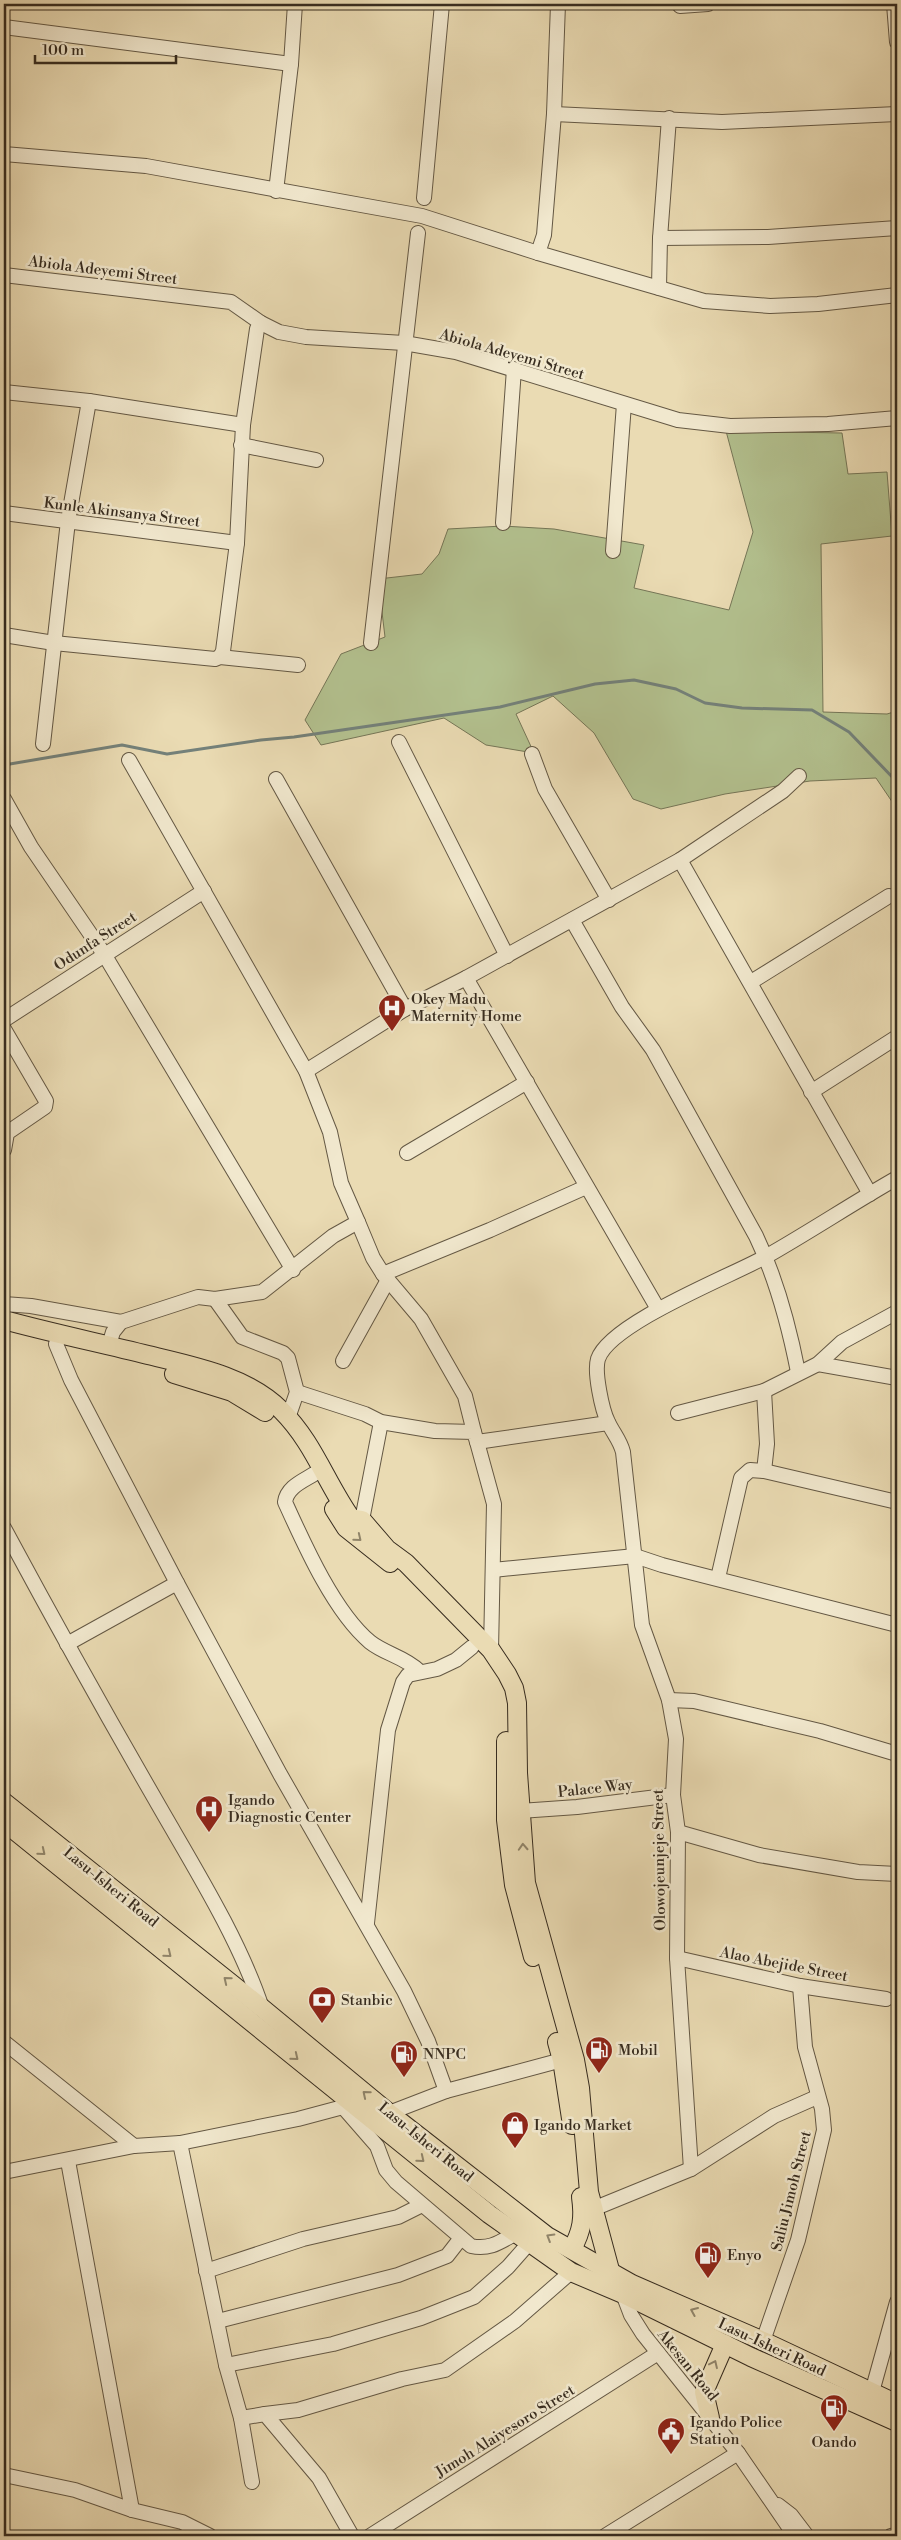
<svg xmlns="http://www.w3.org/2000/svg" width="901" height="2540" font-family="'Libre Bodoni',serif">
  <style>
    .green { fill: #b3c18f; stroke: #757657 }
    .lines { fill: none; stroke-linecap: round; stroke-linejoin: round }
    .stream { stroke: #74817a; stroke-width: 3 }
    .minor-casing { stroke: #645844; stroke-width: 16 }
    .major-casing { stroke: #372c1f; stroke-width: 20 }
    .minor { stroke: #f1e8ce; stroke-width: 14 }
    .major { stroke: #eadbb3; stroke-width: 18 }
    .oneway { stroke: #908469 }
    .labels { text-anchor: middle; stroke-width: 5; stroke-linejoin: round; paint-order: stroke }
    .street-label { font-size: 15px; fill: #372c1f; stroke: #f1e8ce }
    .poi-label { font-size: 15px; fill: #372c1f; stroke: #f1e8ce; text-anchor: start }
  </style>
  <rect width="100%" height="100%" fill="#eadbb3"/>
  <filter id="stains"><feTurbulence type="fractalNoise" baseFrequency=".004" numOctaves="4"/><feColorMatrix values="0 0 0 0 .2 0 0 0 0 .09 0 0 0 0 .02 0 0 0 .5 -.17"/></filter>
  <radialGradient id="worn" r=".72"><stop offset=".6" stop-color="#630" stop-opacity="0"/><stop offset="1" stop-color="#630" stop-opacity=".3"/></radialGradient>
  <polygon class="green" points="726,431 842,433 848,474 887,472 892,536 821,544 823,712 887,714 897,711 897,809 876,778 810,781 725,794 661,809 633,799 594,733 553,696 516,714 534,753 486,745 444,718 321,745 305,720 341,654 385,637 378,579 422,574 439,554 448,529 503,526 554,529 644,545 634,588 729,610 753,532"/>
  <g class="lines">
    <polyline class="stream" points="4,765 122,745 167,754 261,740 294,737 500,707 595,684 634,680 676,689 705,703 742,708 812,710 849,732 897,782"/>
    <g class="minor-casing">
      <g id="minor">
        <polyline points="894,4 897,42"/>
        <polyline points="680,6 708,4"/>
        <polyline points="4,27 291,64"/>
        <polyline points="554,114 722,122 897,114"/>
        <polyline points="4,154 146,166 422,216 538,253 704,301 770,306 818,304 897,295"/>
        <polyline points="276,191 291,64 295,4"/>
        <polyline points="424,198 442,4"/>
        <polyline points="660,238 768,237 897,228"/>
        <polyline points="538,253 544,235 554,114 558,4"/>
        <polyline points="4,275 231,302 261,323 279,332 306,337 404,343 456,352 678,420 730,426 828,424 897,418"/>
        <polyline points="659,288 660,238 669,118"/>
        <polyline points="4,392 89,401 243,425"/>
        <polyline points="241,445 316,460"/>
        <polyline points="4,513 237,543"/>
        <polyline points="503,523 514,369"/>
        <polyline points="613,551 624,404"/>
        <polyline points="4,635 54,643 215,659 220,657 298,665"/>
        <polyline points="371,643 418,233"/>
        <polyline points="220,657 223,651 237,543 243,425 257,329 261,323"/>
        <polyline points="399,742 507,956"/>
        <polyline points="43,744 68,521 89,401"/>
        <polyline points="532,754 545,789 609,900"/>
        <polyline points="276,779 405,1009"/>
        <polyline points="4,799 31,847 104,954 293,1270"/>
        <polyline points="680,860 870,1194"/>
        <path d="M 572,920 L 622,1007 L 653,1050 L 756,1236 C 776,1278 789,1326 798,1372"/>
        <polyline points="466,978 658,1309"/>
        <polyline points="751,982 889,896"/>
        <polyline points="4,1020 204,891"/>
        <polyline points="4,1029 46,1101 45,1107 7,1133 4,1150"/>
        <polyline points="306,1071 405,1009 466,978 680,860 783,791 799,776"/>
        <polyline points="811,1092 897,1037"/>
        <polyline points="407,1153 527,1082"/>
        <polyline points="358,1222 373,1258 383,1274 421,1319 465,1396 474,1432"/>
        <polyline points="383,1274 490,1230 586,1187"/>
        <polyline points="215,1299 242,1337 283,1353 288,1358 297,1392 288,1418"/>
        <polyline points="4,1304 31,1306 121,1322"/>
        <polyline points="56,1344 71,1380 177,1583 280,1774 404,1991 428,2041 446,2091"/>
        <polyline points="109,1345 113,1332 121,1322 198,1297 215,1299 262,1292 333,1236 358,1222 341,1183 330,1132 306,1071 129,760"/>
        <polyline points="343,1361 388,1280"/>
        <polyline points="818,1364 897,1378"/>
        <polyline points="764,1391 767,1444 764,1471"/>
        <polyline points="297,1392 365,1414 381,1422 435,1431 474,1432 477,1442 608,1423"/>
        <polyline points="678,1413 764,1391 818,1364 842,1342 897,1312"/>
        <polyline points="477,1442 494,1504 491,1650"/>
        <path d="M 314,1474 C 303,1481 287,1487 285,1502 C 304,1544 334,1612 370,1642 C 385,1654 405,1657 419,1671"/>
        <polyline points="362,1520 381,1422"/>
        <path d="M 4,1528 C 53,1619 103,1709 155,1799 C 192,1864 239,1938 262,2008"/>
        <polyline points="493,1570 635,1556 662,1565 897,1625"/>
        <polyline points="718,1578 741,1478 750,1470 764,1471 897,1502"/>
        <polyline points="67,1644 177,1583"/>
        <polyline points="669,1700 694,1701 820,1731 897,1754"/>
        <polyline points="520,1811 577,1807 673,1795"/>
        <polyline points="678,1832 759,1855 858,1872 897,1874"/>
        <polyline points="367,1923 388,1730 403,1682 408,1675 437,1669 456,1660 472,1647"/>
        <polyline points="677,1958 800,1986 886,1999"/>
        <polyline points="4,2042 134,2146"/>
        <path d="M 343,2107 L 377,2146 L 386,2170 L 396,2182 L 471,2246 C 490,2250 500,2242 516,2233"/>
        <polyline points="389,2113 446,2091 562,2060"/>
        <polyline points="180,2143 226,2365 241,2418 265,2414 319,2478 352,2536"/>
        <polyline points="68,2161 132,2510"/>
        <path d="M 691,2169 L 677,1958 L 678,1832 L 673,1795 L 676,1739 L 669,1700 L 642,1625 L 623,1452 C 620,1440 613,1433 608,1422 C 602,1410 594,1372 598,1359 C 610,1323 731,1276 767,1256 C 811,1231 853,1203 897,1178"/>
        <polyline points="4,2172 134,2146 180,2143 298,2119 343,2107 350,2102"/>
        <polyline points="593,2209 691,2169 774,2116 817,2097"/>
        <polyline points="206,2271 303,2239 398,2217 422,2205"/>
        <polyline points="623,2294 631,2315 643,2334 738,2453 795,2536"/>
        <polyline points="218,2321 398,2275 447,2256 461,2238"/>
        <polyline points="763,2341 798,2240 824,2130 822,2109 805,2047 800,1986"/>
        <polyline points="226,2365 333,2344 421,2318 474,2297 508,2267 530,2242"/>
        <polyline points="872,2392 897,2302"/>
        <polyline points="265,2414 298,2410 402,2379 445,2370 515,2321 571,2272"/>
        <polyline points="241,2418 252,2482"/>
        <polyline points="4,2475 75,2490 132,2510 182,2522 210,2536"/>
        <polyline points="778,2505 791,2515 807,2536"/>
        <polyline points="370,2536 658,2353"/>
        <polyline points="605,2536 738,2453"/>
        <polyline points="891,2536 897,2535"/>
      </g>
    </g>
    <g class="major-casing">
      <g id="major">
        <path d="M 4,1320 C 52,1333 100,1343 148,1355 C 193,1366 247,1376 281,1410 C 314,1443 325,1481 351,1518 L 362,1520 L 387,1549 L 406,1563 L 491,1650 L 507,1674 L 514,1688 L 517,1703 L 518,1773 L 526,1883 L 575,2060 L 580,2088 L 589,2192 L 610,2270"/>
        <polyline points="174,1374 232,1392 265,1412"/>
        <polyline points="334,1509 346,1528 390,1563"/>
        <polyline points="506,1741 506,1820 514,1885 533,1957"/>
        <polyline points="4,1802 262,2008 389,2113 547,2236 632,2284 763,2341 897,2404"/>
        <polyline points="4,1822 489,2214 571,2272 623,2294 751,2357 897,2422"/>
        <polyline points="557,2042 562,2060 572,2125"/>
        <path d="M 572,2249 C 582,2231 584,2218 581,2197"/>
        <polyline points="710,2418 704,2392 725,2344"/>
      </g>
    </g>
    <use href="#minor" class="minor"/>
    <use href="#major" class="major"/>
  </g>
  <defs><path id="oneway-chevron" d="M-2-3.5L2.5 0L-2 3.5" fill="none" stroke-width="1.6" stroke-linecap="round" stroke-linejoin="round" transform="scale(1.25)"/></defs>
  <g class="oneway">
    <use href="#oneway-chevron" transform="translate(358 1538) rotate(39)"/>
    <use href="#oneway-chevron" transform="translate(523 1847) rotate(-93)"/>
    <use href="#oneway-chevron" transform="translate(42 1852) rotate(39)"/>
    <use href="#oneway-chevron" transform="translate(168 1954) rotate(39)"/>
    <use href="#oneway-chevron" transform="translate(227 1980) rotate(-141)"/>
    <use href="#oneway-chevron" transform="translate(295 2057) rotate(39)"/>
    <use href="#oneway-chevron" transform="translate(366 2094) rotate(-140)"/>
    <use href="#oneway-chevron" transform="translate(421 2159) rotate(39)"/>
    <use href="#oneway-chevron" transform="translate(550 2237) rotate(-149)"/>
    <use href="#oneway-chevron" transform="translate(694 2311) rotate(-157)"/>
    <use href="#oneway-chevron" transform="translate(714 2364) rotate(-65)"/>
  </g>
  <defs>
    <g id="hospital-pin" transform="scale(1.4375)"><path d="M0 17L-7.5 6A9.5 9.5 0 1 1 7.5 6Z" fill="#8f2418" stroke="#f1e8ce"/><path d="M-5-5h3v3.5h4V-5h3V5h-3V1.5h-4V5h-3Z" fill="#fff"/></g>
    <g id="bank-pin" transform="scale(1.4375)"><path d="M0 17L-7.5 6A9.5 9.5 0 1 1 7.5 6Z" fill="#8f2418" stroke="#f1e8ce"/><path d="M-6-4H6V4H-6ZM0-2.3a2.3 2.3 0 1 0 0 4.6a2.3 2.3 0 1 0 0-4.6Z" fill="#fff"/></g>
    <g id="fuel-pin" transform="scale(1.4375)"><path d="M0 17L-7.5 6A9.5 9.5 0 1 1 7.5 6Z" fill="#8f2418" stroke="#f1e8ce"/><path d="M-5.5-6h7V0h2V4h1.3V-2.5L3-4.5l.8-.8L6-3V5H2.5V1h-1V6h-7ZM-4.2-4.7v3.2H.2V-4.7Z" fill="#fff"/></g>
    <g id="shop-pin" transform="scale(1.4375)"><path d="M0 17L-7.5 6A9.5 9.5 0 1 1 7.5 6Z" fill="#8f2418" stroke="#f1e8ce"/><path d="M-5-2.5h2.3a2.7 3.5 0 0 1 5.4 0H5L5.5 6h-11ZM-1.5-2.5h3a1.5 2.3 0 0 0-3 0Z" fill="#fff"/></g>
    <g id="civic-pin" transform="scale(1.4375)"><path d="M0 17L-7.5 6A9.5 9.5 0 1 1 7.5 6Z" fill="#8f2418" stroke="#f1e8ce"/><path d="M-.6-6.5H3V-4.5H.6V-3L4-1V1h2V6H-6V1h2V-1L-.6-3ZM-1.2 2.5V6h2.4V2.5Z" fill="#fff"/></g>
  </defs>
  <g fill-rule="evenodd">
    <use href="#hospital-pin" x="392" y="1008"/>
    <use href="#hospital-pin" x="209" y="1809"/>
    <use href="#bank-pin" x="322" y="2000"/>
    <use href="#fuel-pin" x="599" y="2050"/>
    <use href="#fuel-pin" x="404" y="2054"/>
    <use href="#shop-pin" x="515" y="2125"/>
    <use href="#fuel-pin" x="708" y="2255"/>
    <use href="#fuel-pin" x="834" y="2408"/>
    <use href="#civic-pin" x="671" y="2431"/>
  </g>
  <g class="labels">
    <g class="street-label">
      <text transform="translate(103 270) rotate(7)" y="5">Abiola Adeyemi Street</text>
      <text transform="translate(512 354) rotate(16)" y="5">Abiola Adeyemi Street</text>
      <text transform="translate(122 512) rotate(7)" y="5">Kunle Akinsanya Street</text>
      <text transform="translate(95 941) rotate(-33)" y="5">Odunfa Street</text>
      <text transform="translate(595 1788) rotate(-6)" y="5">Palace Way</text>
      <text transform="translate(659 1860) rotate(-91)" y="5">Olowojeunjeje Street</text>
      <text transform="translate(111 1887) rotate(39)" y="5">Lasu-Isheri Road</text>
      <text transform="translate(784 1964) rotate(11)" y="5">Alao Abejide Street</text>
      <text transform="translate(426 2142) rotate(39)" y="5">Lasu-Isheri Road</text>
      <text transform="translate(791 2191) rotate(-76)" y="5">Saliu Jimoh Street</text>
      <text transform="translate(772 2347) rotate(25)" y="5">Lasu-Isheri Road</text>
      <text transform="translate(688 2365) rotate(51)" y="5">Akesan Road</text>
      <text transform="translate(505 2431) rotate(-32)" y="5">Jimoh Alaiyesoro Street</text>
    </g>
    <g class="poi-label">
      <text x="411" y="1004">Okey Madu<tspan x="411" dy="17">Maternity Home</tspan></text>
      <text x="228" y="1805">Igando<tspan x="228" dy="17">Diagnostic Center</tspan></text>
      <text x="341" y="2005">Stanbic</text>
      <text x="618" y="2055">Mobil</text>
      <text x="423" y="2059">NNPC</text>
      <text x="534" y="2130">Igando Market</text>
      <text x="727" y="2260">Enyo</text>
      <text x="690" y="2427">Igando Police<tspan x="690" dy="17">Station</tspan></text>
      <text x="834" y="2447" text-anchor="middle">Oando</text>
    </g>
  </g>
  <rect width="901" height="2540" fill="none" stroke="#eadbb3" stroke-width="20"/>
  <rect x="5" y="5" width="891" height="2530" fill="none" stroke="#372c1f" stroke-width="2.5"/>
  <rect x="10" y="10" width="881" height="2520" fill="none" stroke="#372c1f"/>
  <path d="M35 55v8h141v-8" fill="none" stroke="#372c1f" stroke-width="2.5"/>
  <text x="42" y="55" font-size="15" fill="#372c1f" stroke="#f1e8ce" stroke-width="4" paint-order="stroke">100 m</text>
  <rect width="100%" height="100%" filter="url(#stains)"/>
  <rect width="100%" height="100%" fill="url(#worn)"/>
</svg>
